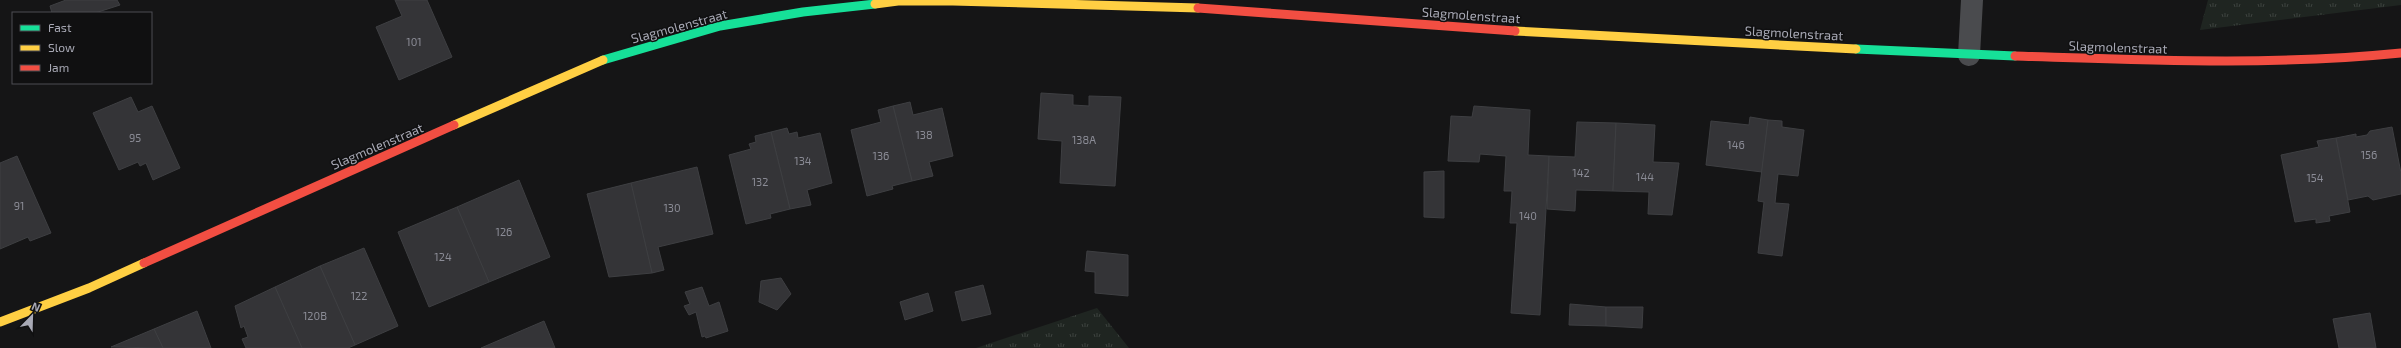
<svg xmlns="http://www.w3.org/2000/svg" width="2401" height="348" font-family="'Exo 2',sans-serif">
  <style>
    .grass { fill: url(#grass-tufts) }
    .building { fill: #343437; stroke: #3e3f42 }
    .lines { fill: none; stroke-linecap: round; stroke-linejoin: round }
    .street { stroke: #4a4b4e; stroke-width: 22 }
    .fast { stroke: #16e098; stroke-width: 9 }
    .slow { stroke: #ffcf43; stroke-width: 9 }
    .jam { stroke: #f24e42; stroke-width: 9 }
    .labels { text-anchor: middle; stroke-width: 3; stroke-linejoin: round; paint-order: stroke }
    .number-label { font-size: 11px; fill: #8b8c96 }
    .street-label { font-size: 13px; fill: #a8a9b5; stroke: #101011 }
  </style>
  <defs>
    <pattern id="grass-tufts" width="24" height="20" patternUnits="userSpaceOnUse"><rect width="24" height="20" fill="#1f2521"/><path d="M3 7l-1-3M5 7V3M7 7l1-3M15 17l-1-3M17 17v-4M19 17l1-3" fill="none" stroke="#3d423f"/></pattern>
  </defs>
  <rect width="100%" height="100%" fill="#151516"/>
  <g class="grass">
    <polygon points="2208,0 2401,0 2401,5 2200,30"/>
    <polygon points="1097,308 1129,348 976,348"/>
  </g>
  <g class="building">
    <polygon points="66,0 117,0 120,5 95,13 52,13 50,6"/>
    <polygon points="395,0 427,0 452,57 399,80 376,27 402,16"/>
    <polygon points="1041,93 1073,95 1073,105 1089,106 1089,96 1121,97 1115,186 1060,183 1062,141 1038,139"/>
    <polygon points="131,97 138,112 152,106 180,168 153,180 146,163 140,166 138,162 119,170 93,113"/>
    <polygon points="910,102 913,115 942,108 953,156 929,162 933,176 912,181 893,106"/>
    <polygon points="893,106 912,181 892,186 893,189 867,196 851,130 881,122 878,110"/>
    <polygon points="1474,106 1530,110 1528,155 1549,156 1540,315 1511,313 1517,223 1510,223 1512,191 1504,191 1506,156 1480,154 1479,162 1448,161 1451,116 1472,117"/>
    <polygon points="1750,117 1768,120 1762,172 1706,165 1711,121 1749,125"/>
    <polygon points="1768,120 1782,121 1782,127 1804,130 1798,176 1778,174 1775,203 1789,204 1782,256 1758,253 1764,202 1758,201"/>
    <polygon points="1577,122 1616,123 1613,191 1576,190 1575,211 1547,209 1549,156 1575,157"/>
    <polygon points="1616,123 1655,125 1653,162 1679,163 1672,215 1648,214 1649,192 1613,191"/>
    <polygon points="2392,127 2401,173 2401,194 2373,200 2368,196 2348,200 2336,138 2356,134 2356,137 2367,135 2370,131"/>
    <polygon points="787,128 789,134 797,132 798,138 820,133 832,183 807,190 811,205 790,209 771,132"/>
    <polygon points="771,132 790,209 770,214 771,218 746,224 729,155 751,149 749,144 756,142 755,136"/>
    <polygon points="2336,138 2350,212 2329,216 2330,221 2316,223 2316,219 2295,222 2281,155 2319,147 2317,141"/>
    <polygon points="17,156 51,233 30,241 28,237 0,249 0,163"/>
    <polygon points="697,167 713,234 658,247 664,270 652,273 631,183"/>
    <polygon points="1444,171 1444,218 1424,217 1424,172"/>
    <polygon points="519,180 550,257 489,282 457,207"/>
    <polygon points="631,183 652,273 609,277 587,194"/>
    <polygon points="457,207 489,282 429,307 398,232"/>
    <polygon points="364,248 398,326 355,345 320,266"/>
    <polygon points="1087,251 1128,255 1128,296 1095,293 1095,272 1085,271"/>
    <polygon points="320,266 355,345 348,348 302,348 275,287"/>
    <polygon points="781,278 791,294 777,310 759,302 761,281"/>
    <polygon points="983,285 991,314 962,321 955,292"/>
    <polygon points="275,287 302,348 246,348 242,339 248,337 244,326 241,328 235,306"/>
    <polygon points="702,287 709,306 719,302 728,331 706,338 705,336 702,337 696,312 689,315 684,306 690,304 685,292"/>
    <polygon points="928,293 933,311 905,320 900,302"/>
    <polygon points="1570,304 1606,307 1606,326 1569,325"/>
    <polygon points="1606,307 1643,307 1642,328 1606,326"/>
    <polygon points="197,311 211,348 163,348 154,329"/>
    <polygon points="2370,313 2376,348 2339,348 2333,319"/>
    <polygon points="544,321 555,348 481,348"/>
    <polygon points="154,329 163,348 111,347"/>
  </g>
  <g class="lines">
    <polyline class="street" points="1969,55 1972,0"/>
    <g class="fast">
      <polyline points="1856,49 2015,56"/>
      <polyline points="603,60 720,26 803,12 875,4"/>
    </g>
    <g class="slow">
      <polyline points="875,4 898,1 953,1 1198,8"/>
      <polyline points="1515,31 1856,49"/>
      <polyline points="454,125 603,60"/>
      <polyline points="0,322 89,288 144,263"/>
    </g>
    <g class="jam">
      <polyline points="1198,8 1515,31"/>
      <path d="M 2015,56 C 2145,60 2271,66 2401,53"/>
      <polyline points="144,263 454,125"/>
    </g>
  </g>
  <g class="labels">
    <g class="number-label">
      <text x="414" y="46">101</text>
      <text x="924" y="139">138</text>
      <text x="135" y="142">95</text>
      <text x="1084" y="144">138A</text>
      <text x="1736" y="149">146</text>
      <text x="2369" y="159">156</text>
      <text x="881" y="160">136</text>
      <text x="803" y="165">134</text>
      <text x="1581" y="177">142</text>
      <text x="1645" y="181">144</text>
      <text x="2315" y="182">154</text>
      <text x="760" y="186">132</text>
      <text x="19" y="210">91</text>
      <text x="672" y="212">130</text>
      <text x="1528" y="220">140</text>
      <text x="504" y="236">126</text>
      <text x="443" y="261">124</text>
      <text x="359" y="300">122</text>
      <text x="315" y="320">120B</text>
    </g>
    <g class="street-label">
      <text transform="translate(1471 15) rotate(4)" y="5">Slagmolenstraat</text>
      <text transform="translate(679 26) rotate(-15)" y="5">Slagmolenstraat</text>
      <text transform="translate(1794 33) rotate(3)" y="5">Slagmolenstraat</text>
      <text transform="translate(2118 47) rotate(2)" y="5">Slagmolenstraat</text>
      <text transform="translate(377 146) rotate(-23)" y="5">Slagmolenstraat</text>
    </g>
  </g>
  <rect x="12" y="12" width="140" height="72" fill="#101011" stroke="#4d4d53"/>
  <rect x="20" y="25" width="20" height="6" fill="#16e098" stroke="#4d4d53"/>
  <text x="48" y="32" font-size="12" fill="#a8a9b5">Fast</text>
  <rect x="20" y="45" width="20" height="6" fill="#ffcf43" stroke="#4d4d53"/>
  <text x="48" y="52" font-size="12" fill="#a8a9b5">Slow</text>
  <rect x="20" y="65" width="20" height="6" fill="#f24e42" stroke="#4d4d53"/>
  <text x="48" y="72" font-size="12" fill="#a8a9b5">Jam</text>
  <g transform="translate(32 316) rotate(23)" stroke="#101011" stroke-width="3" paint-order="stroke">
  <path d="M0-3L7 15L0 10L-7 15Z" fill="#a8a9b5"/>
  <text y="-6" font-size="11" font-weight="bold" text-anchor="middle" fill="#a8a9b5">N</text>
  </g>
</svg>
